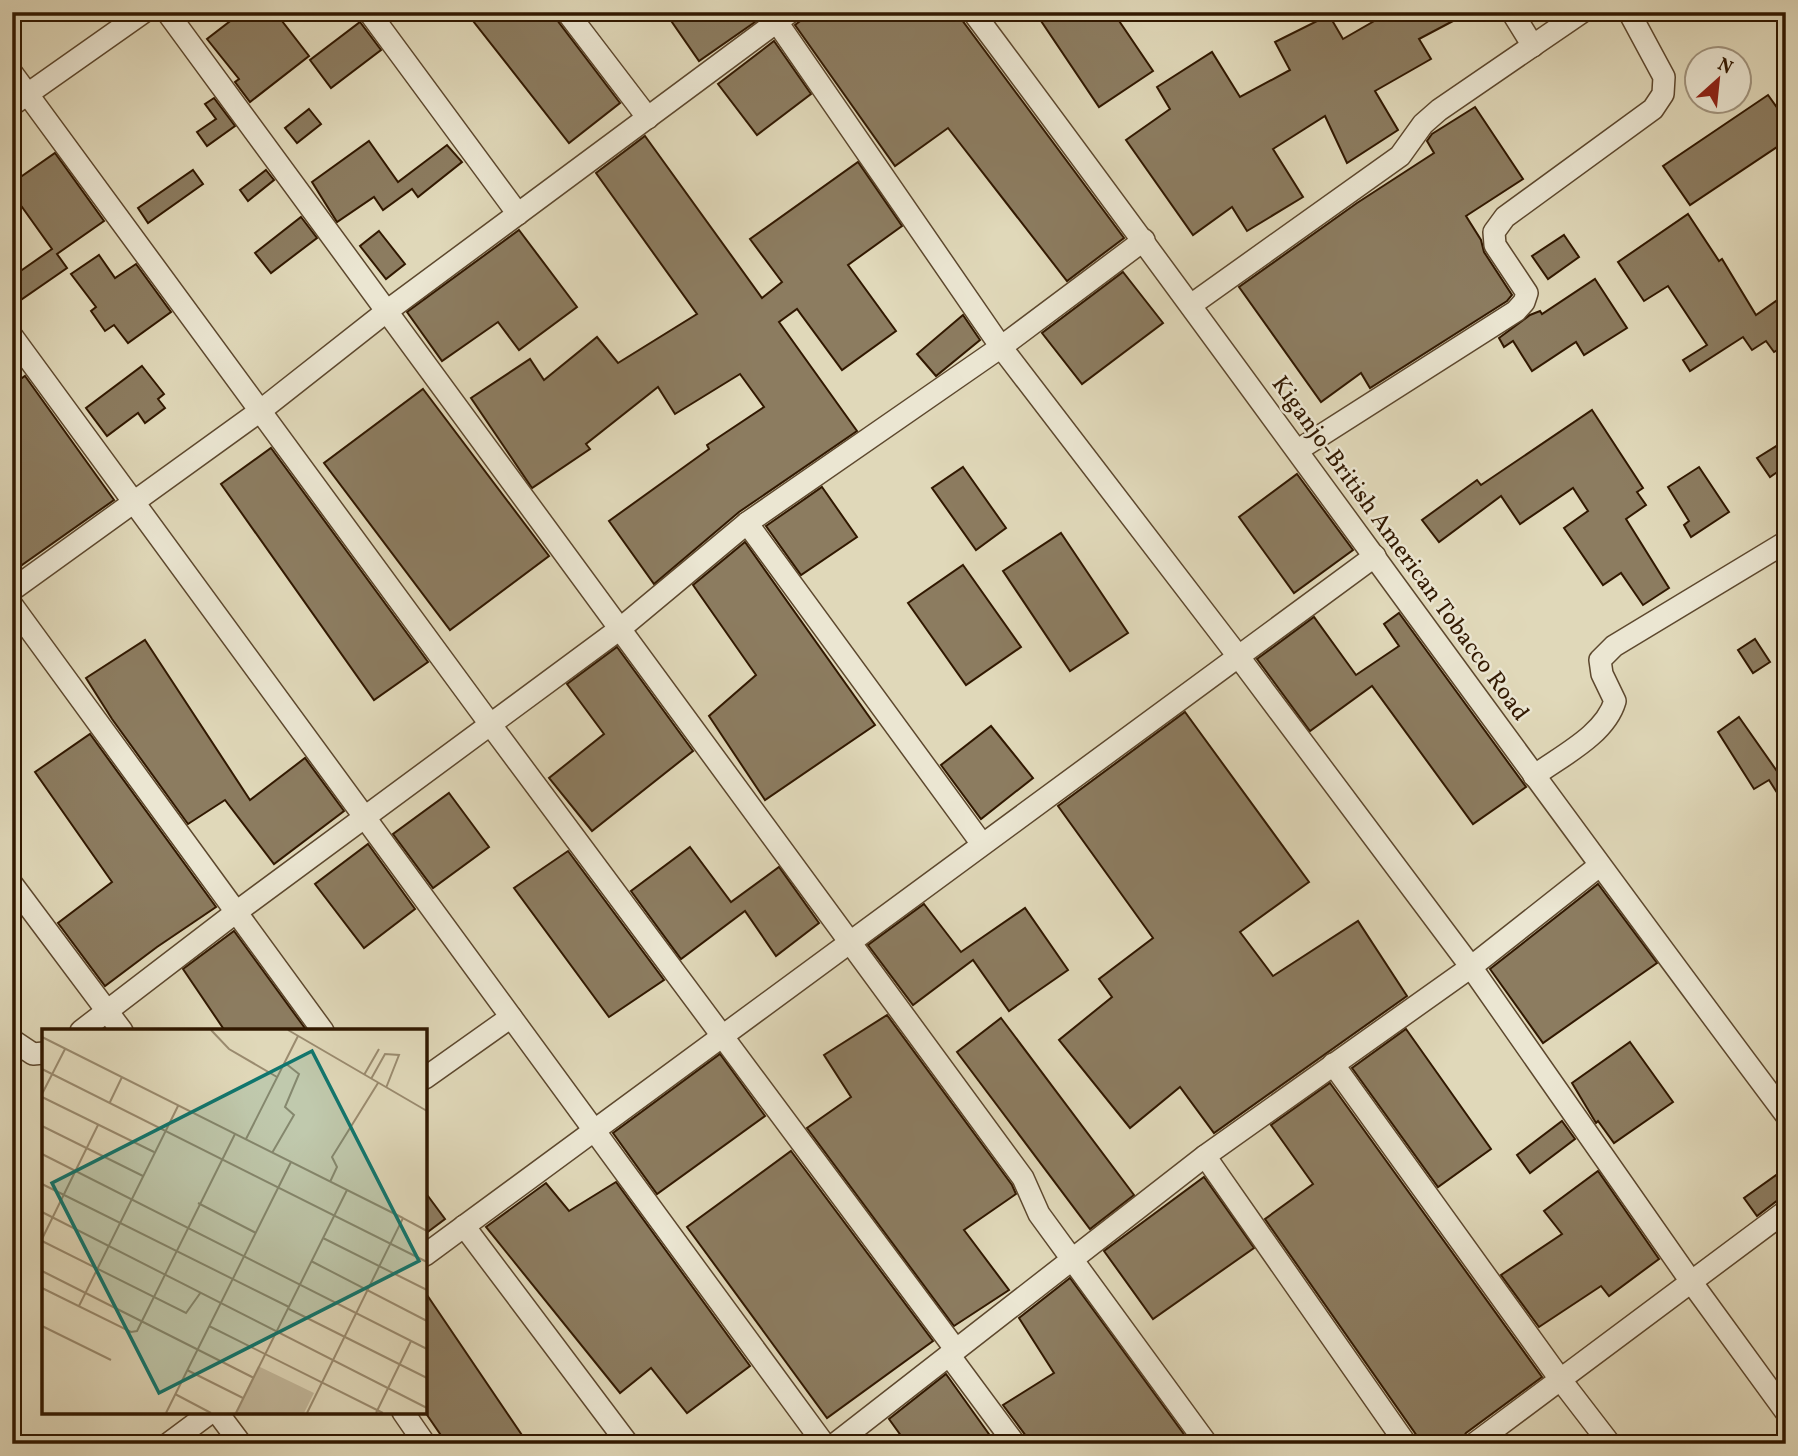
<svg xmlns="http://www.w3.org/2000/svg" width="1798" height="1456" font-family="Vollkorn,serif">
  <style>
    .building { fill: #8c7c60; stroke: #311800; stroke-width: 2 }
    .lines { fill: none; stroke-linecap: round; stroke-linejoin: round }
    .minor-casing { stroke: #5d482e; stroke-width: 24 }
    .minor { stroke: #ebe6d2; stroke-width: 21 }
    .labels { text-anchor: middle; stroke-width: 5; stroke-linejoin: round; paint-order: stroke }
    .street-label { font-size: 24px; fill: #311800; stroke: #ebe6d2 }
    .inset-road { fill: none; stroke: #9a8b6f; stroke-width: 2 }
    .view { fill: #0f766e; fill-opacity: 0.15; stroke: #0f766e; stroke-width: 3.5 }
    .inset-edge { fill: none; stroke: #311800; stroke-width: 3.5 }
  </style>
  <rect width="100%" height="100%" fill="#e0d8b9"/>
  <filter id="stains"><feTurbulence type="fractalNoise" baseFrequency=".00286" numOctaves="4"/><feColorMatrix values="0 0 0 0 .2 0 0 0 0 .09 0 0 0 0 .02 0 0 0 .5 -.17"/></filter>
  <radialGradient id="worn" r=".72"><stop offset=".6" stop-color="#630" stop-opacity="0"/><stop offset="1" stop-color="#630" stop-opacity=".3"/></radialGradient>
  <g class="building">
    <polygon points="242,12 275,12 309,56 250,102 235,82 239,79 207,39"/>
    <polygon points="466,12 554,12 557,20 620,103 569,143"/>
    <polygon points="665,12 749,12 755,22 699,61"/>
    <polygon points="812,12 960,12 962,20 1124,238 1067,281 948,128 895,166 795,25"/>
    <polygon points="1035,12 1113,12 1153,71 1099,107"/>
    <polygon points="1390,12 1470,12 1419,39 1431,59 1375,91 1398,130 1347,163 1325,116 1273,149 1303,197 1247,231 1232,207 1193,235 1126,140 1170,109 1157,87 1212,52 1240,97 1290,70 1275,42 1329,15 1343,39"/>
    <polygon points="360,22 381,50 331,88 310,60"/>
    <polygon points="774,41 811,94 757,135 718,84"/>
    <polygon points="1768,95 1786,120 1786,141 1690,205 1663,166"/>
    <polygon points="214,98 235,126 207,146 197,132 216,119 205,104"/>
    <polygon points="1475,107 1523,179 1466,216 1481,240 1484,252 1512,295 1507,301 1370,388 1361,373 1321,402 1239,287 1357,203 1434,153 1427,141 1432,134"/>
    <polygon points="309,109 321,124 297,143 285,128"/>
    <polygon points="645,136 762,298 782,282 750,239 858,162 902,226 848,265 896,331 842,370 797,309 779,322 857,431 739,512 654,584 609,521 709,449 707,445 764,407 740,374 675,414 658,387 586,444 590,449 532,488 471,398 530,359 544,380 597,337 618,363 697,314 596,173"/>
    <polygon points="369,141 398,182 447,145 462,162 418,197 412,189 383,210 374,197 337,222 312,182"/>
    <polygon points="55,153 104,221 57,254 67,268 12,306 12,277 52,249 12,193 12,183"/>
    <polygon points="193,170 203,184 148,223 138,208"/>
    <polygon points="266,170 274,180 248,201 240,190"/>
    <polygon points="1688,214 1719,261 1722,259 1756,315 1776,301 1786,316 1786,345 1774,352 1766,341 1752,350 1743,337 1690,371 1683,360 1707,345 1668,286 1644,301 1618,262"/>
    <polygon points="301,217 317,238 271,273 255,253"/>
    <polygon points="519,230 577,307 519,350 498,322 442,361 407,312"/>
    <polygon points="379,231 405,264 386,279 360,246"/>
    <polygon points="1564,235 1579,257 1548,279 1532,256"/>
    <polygon points="99,255 115,278 136,264 171,312 128,343 114,325 105,331 91,311 96,307 71,274"/>
    <polygon points="1123,272 1163,323 1082,384 1042,333"/>
    <polygon points="1595,279 1627,328 1584,355 1576,342 1532,371 1513,341 1504,347 1499,338 1530,315 1540,311 1542,314"/>
    <polygon points="963,315 980,340 936,376 917,354"/>
    <polygon points="142,366 164,394 158,399 165,408 145,423 138,413 107,436 86,408"/>
    <polygon points="25,376 114,500 12,572 12,385"/>
    <polygon points="423,389 549,556 450,630 324,463"/>
    <polygon points="1592,410 1643,488 1637,492 1646,505 1626,519 1669,588 1643,605 1621,573 1603,585 1564,528 1588,511 1573,488 1520,524 1501,496 1439,542 1422,520 1477,480 1481,485"/>
    <polygon points="1786,440 1786,466 1770,477 1757,458"/>
    <polygon points="271,448 428,662 374,700 221,484"/>
    <polygon points="963,467 1006,528 976,550 932,488"/>
    <polygon points="1699,467 1729,512 1691,537 1684,525 1689,521 1668,487"/>
    <polygon points="1297,474 1353,550 1294,593 1239,517"/>
    <polygon points="822,487 857,537 801,575 766,526"/>
    <polygon points="1061,533 1128,633 1070,671 1003,571"/>
    <polygon points="745,542 875,725 765,800 709,716 756,675 693,585"/>
    <polygon points="963,565 1021,647 966,685 908,603"/>
    <polygon points="1399,613 1526,787 1473,824 1372,686 1310,731 1257,659 1314,617 1356,675 1399,646 1384,624"/>
    <polygon points="1755,639 1770,662 1753,673 1738,650"/>
    <polygon points="145,640 250,800 305,758 344,811 274,864 225,800 188,824 112,719 86,678"/>
    <polygon points="617,647 693,751 592,831 549,778 604,734 567,684"/>
    <polygon points="1185,712 1309,882 1240,932 1273,976 1358,921 1407,996 1214,1133 1180,1087 1130,1128 1059,1040 1112,997 1099,979 1153,938 1058,806"/>
    <polygon points="1739,717 1786,784 1786,807 1769,780 1754,789 1718,732"/>
    <polygon points="991,726 1033,778 981,819 941,765"/>
    <polygon points="90,734 216,907 157,947 105,986 58,923 112,882 35,772"/>
    <polygon points="449,793 489,847 433,888 393,834"/>
    <polygon points="368,844 415,909 364,948 315,884"/>
    <polygon points="690,847 731,902 779,867 819,923 776,956 745,911 681,959 631,891"/>
    <polygon points="568,851 664,980 609,1017 514,888"/>
    <polygon points="1598,884 1657,963 1543,1043 1490,969"/>
    <polygon points="924,904 961,952 1025,908 1068,970 1009,1011 973,960 913,1005 868,945"/>
    <polygon points="234,931 307,1031 225,1031 183,969"/>
    <polygon points="887,1015 1012,1185 1016,1194 964,1230 1009,1290 954,1326 807,1128 851,1097 824,1055"/>
    <polygon points="1001,1018 1134,1195 1090,1229 957,1052"/>
    <polygon points="1406,1029 1491,1149 1438,1187 1352,1068"/>
    <polygon points="1630,1042 1673,1102 1614,1143 1598,1121 1596,1123 1572,1083"/>
    <polygon points="720,1054 765,1116 657,1194 613,1133"/>
    <polygon points="1330,1083 1542,1377 1466,1433 1459,1444 1419,1444 1417,1436 1265,1219 1313,1184 1271,1125"/>
    <polygon points="1562,1121 1575,1139 1530,1173 1517,1155"/>
    <polygon points="791,1151 933,1341 827,1418 687,1227"/>
    <polygon points="1786,1168 1786,1198 1778,1200 1757,1216 1744,1198"/>
    <polygon points="1598,1171 1659,1259 1609,1296 1601,1286 1539,1327 1501,1275 1562,1234 1544,1211"/>
    <polygon points="1204,1177 1254,1248 1153,1319 1104,1251"/>
    <polygon points="616,1182 750,1366 687,1413 651,1368 620,1393 486,1227 546,1183 569,1211"/>
    <polygon points="425,1192 445,1219 425,1234"/>
    <polygon points="1070,1278 1191,1444 1032,1444 1003,1405 1054,1373 1019,1318"/>
    <polygon points="425,1292 528,1444 447,1444 425,1412"/>
    <polygon points="946,1374 996,1444 907,1444 889,1419"/>
  </g>
  <g class="lines">
    <g class="minor-casing">
      <g id="minor">
        <polyline points="167,12 1023,1178 1039,1214 1207,1444"/>
        <polyline points="369,12 518,214"/>
        <polyline points="567,12 648,118"/>
        <polyline points="770,12 1001,347 1238,656 1471,967 1692,1283 1786,1412"/>
        <path d="M 973,12 C 1247,378 1512,750 1786,1115"/>
        <polyline points="1512,12 1533,46"/>
        <polyline points="12,73 490,724 956,1350"/>
        <polyline points="12,105 144,12"/>
        <polyline points="1191,305 1400,156 1423,124 1439,110 1582,12"/>
        <polyline points="12,336 824,1444"/>
        <polyline points="1298,450 1516,311 1524,302 1527,293 1495,245 1494,232 1505,217 1653,109 1663,94 1664,77 1629,12"/>
        <polyline points="747,523 982,844"/>
        <polyline points="12,590 260,411 387,311 790,12"/>
        <polyline points="12,605 323,1031"/>
        <path d="M 1534,776 C 1561,756 1605,735 1615,701 L 1602,674 L 1600,660 L 1614,646 L 1786,542"/>
        <polyline points="12,884 122,1031"/>
        <polyline points="81,1031 235,913 621,628 747,523 1001,347 1144,240"/>
        <polyline points="12,1040 33,1054 44,1053"/>
        <polyline points="1333,1064 1560,1379 1610,1444"/>
        <polyline points="425,1078 511,1017"/>
        <polyline points="1205,1156 1406,1444"/>
        <polyline points="464,1226 628,1444"/>
        <polyline points="425,1255 1375,556"/>
        <polyline points="949,1355 1015,1444"/>
        <polyline points="217,1412 241,1444"/>
        <polyline points="403,1412 425,1444"/>
        <polyline points="168,1444 211,1412"/>
        <polyline points="835,1444 1205,1156 1471,967 1599,866"/>
        <polyline points="1474,1444 1786,1211"/>
      </g>
    </g>
    <use href="#minor" class="minor"/>
  </g>
  <g class="labels">
    <g class="street-label">
      <text transform="translate(1401 548) rotate(54)" y="8">Kiganjo-British American Tobacco Road</text>
    </g>
  </g>
  <g transform="translate(42 1029)">
    <rect width="385" height="385" fill="#e0d8b9"/>
    <path d="M 216,337 L 272,364 L 262,384 L 193,384 Z" fill="#c2b79a"/>
    <path class="inset-road" d="M 169,1 L 187,20 L 235,48M 246,1 L 385,82M 0,8 L 361,189M 0,40 L 385,233M 322,46 L 337,20M 329,50 L 343,25 L 357,26 L 344,59M 0,65 L 23,20M 0,68 L 112,123M 68,73 L 80,48M 0,97 L 101,147M 204,110 L 256,7M 230,124 L 252,86 L 243,78 L 257,45 L 243,34M 0,125 L 385,320M 288,153 L 295,138 L 290,128 L 336,54M 0,155 L 247,278M 156,174 L 214,204M 0,183 L 385,379M 281,209 L 385,261M 0,210 L 56,96M 0,212 L 144,284 L 159,263M 269,232 L 385,292M 0,242 L 212,349M 0,259 L 89,303 L 95,302 L 193,105M 37,277 L 136,77M 247,280 L 385,349M 0,297 L 69,331M 167,297 L 341,384M 145,341 L 201,369M 133,365 L 169,384M 124,384 L 249,133M 194,384 L 305,161M 265,384 L 361,189 L 385,202M 334,384 L 369,312"/>
    <path class="view" d="M 270,22 L 377,232 L 117,364 L 10,154 Z"/>
    <rect width="385" height="385" class="inset-edge"/>
  </g>
  <rect width="1798" height="1456" fill="none" stroke="#e0d8b9" stroke-width="42"/>
  <rect x="14" y="14" width="1770" height="1428" fill="none" stroke="#311800" stroke-width="3.5"/>
  <rect x="21" y="21" width="1756" height="1414" fill="none" stroke="#311800" stroke-width="2"/>
  <g transform="translate(1718 80) rotate(27)"><circle r="33" fill="#ebe6d2" stroke="#a1947e" stroke-width="2"/>
  <path d="M0-5L12 26L0 18L-12 26Z" fill="#8f2418"/>
  <text y="-10" font-size="19" font-weight="bold" text-anchor="middle" fill="#311800">N</text>
  </g>
  <rect width="100%" height="100%" filter="url(#stains)"/>
  <rect width="100%" height="100%" fill="url(#worn)"/>
</svg>
